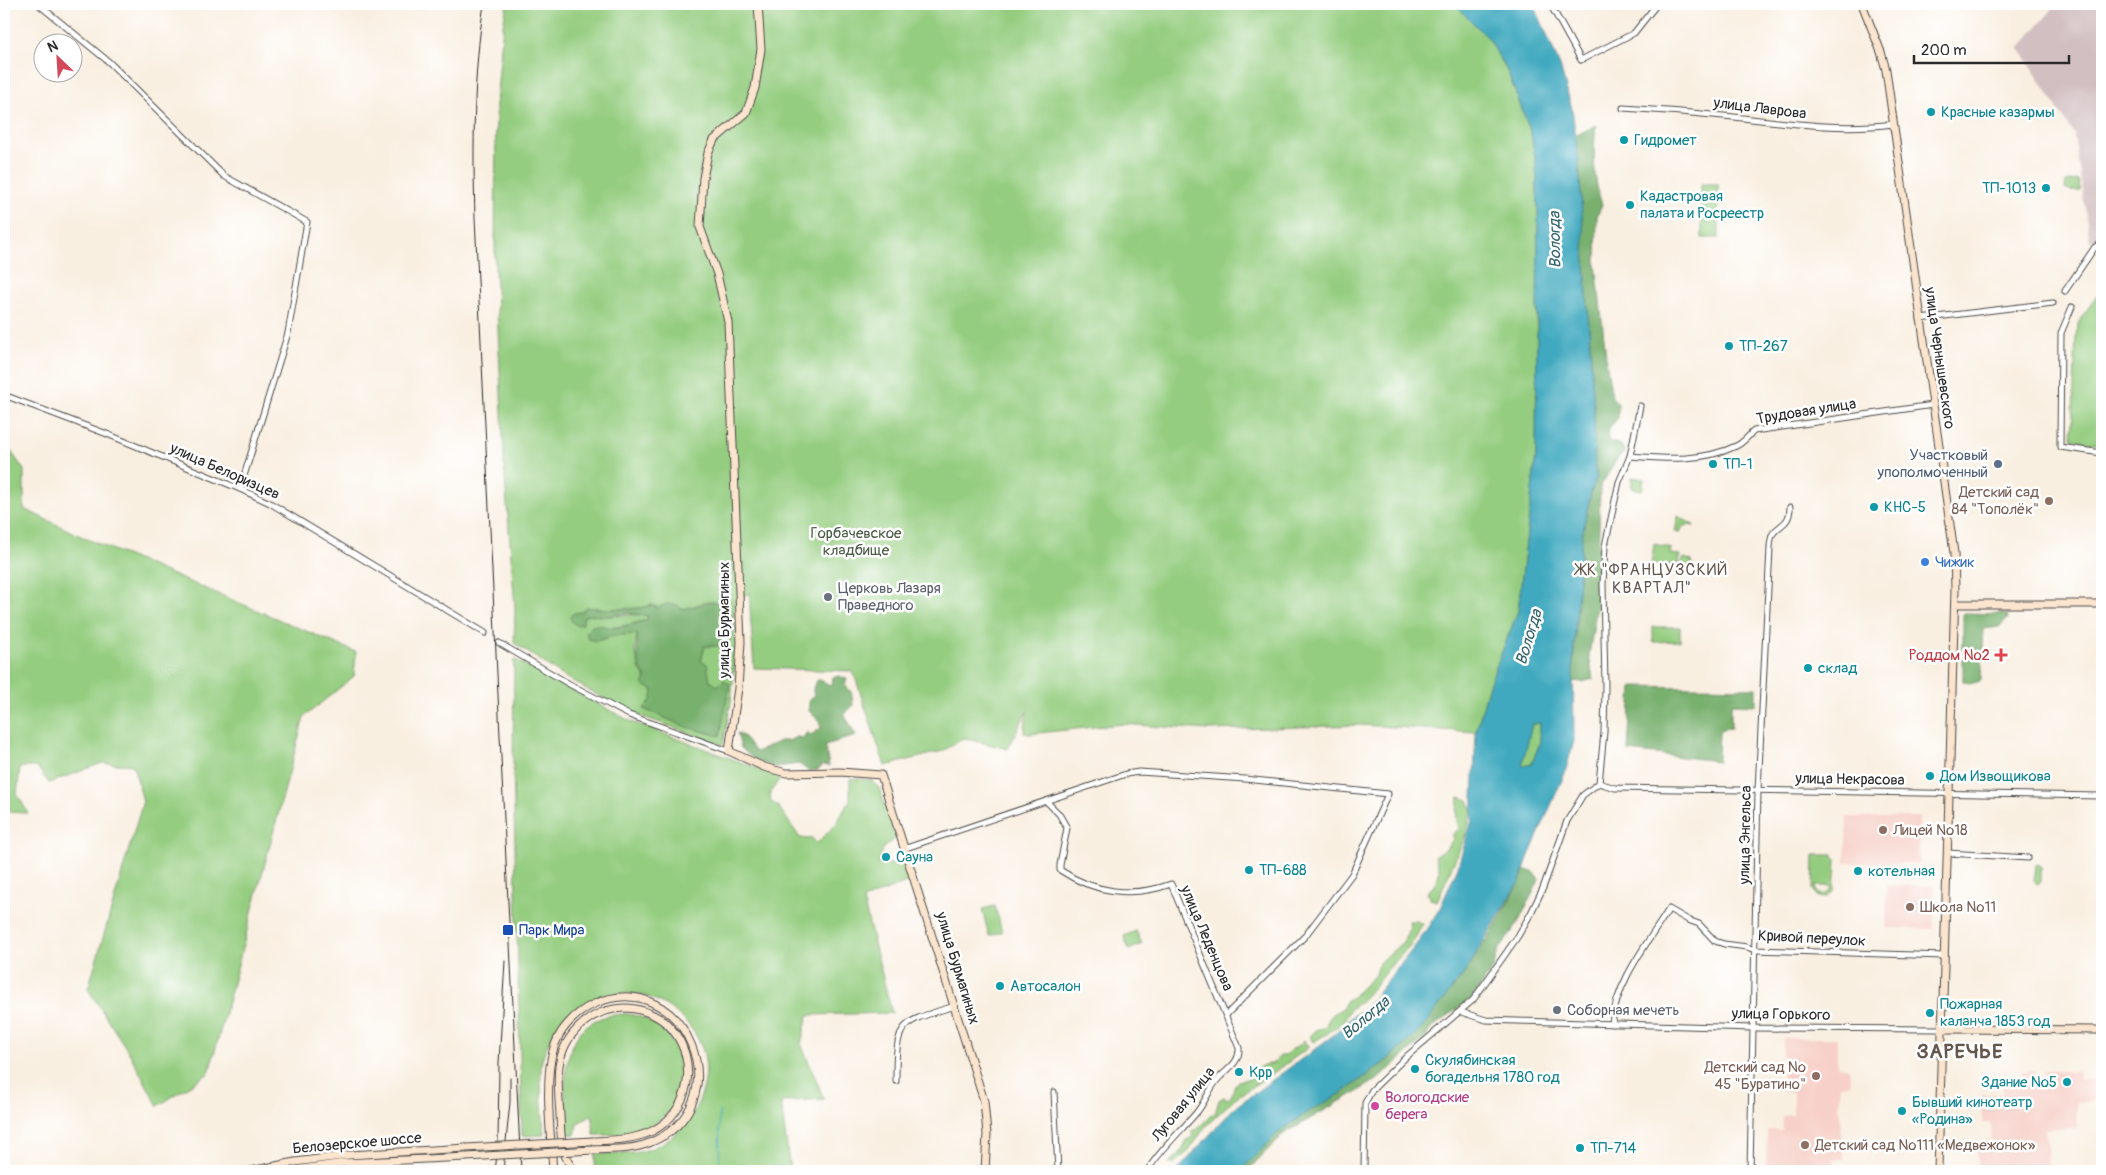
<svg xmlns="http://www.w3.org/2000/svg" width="2106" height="1175" font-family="Pangolin,sans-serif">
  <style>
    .built { fill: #f7d1c9 }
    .industrial { fill: #d2bfc1 }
    .green { fill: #95cd80; stroke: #607c56; fill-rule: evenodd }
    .forest { fill: #78b06e; stroke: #526e4c }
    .water { fill: #3fa9bf; stroke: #356a75; fill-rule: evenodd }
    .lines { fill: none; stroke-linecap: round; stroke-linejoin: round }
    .stream { stroke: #3fa9bf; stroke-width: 1 }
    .street-casing { stroke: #4a4846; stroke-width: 7 }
    .secondary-casing { stroke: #4a4846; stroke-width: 9 }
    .street { stroke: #fff; stroke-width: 5 }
    .secondary { stroke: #fbe5cf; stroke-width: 7 }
    .rail { stroke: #2b2b2b; stroke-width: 1 }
    .secondary-bridge-casing { stroke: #4a4846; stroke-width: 9; stroke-linecap: butt }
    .secondary-bridge { stroke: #fbe5cf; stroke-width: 7 }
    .culture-dot { fill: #0f9aa8; stroke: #fff; stroke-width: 2 }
    .service-dot { fill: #5c6f8a; stroke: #fff; stroke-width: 2 }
    .education-dot { fill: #8d6e63; stroke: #fff; stroke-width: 2 }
    .shop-dot { fill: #3f7fe0; stroke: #fff; stroke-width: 2 }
    .worship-dot { fill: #6b7280; stroke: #fff; stroke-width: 2 }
    .health-dot { fill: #e0444e; stroke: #fff; stroke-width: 2 }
    .transit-dot { fill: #1a4fb4; stroke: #fff; stroke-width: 2 }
    .hotel-dot { fill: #d1479c; stroke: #fff; stroke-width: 2 }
    .labels { text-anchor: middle; stroke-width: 5; stroke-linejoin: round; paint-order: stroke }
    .street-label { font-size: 15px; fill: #2b2b2b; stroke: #fff }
    .culture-label { font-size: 15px; fill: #0d838f; stroke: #fff; text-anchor: start }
    .service-label { font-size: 15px; fill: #4e5e75; stroke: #fff; text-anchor: end }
    .education-label { font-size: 15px; fill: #785e54; stroke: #fff; text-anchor: start }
    .park-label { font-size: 15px; fill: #4b5c44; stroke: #fff }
    .shop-label { font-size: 15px; fill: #366cbe; stroke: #fff; text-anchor: start }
    .worship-label { font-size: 15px; fill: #5b616d; stroke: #fff; text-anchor: start }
    .health-label { font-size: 15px; fill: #be3a42; stroke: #fff; text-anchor: end }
    .transit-label { font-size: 15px; fill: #164399; stroke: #fff; text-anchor: start }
    .hotel-label { font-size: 15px; fill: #b23c85; stroke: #fff; text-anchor: start }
    .water-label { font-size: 16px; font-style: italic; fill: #34646e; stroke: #fff }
    .neighbourhood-label { font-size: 16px; letter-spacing: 1px; fill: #66574e; stroke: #fff }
    .district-label { font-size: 20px; font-weight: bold; letter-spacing: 1px; fill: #66574e; stroke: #fff }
  </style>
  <rect width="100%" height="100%" fill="#fff"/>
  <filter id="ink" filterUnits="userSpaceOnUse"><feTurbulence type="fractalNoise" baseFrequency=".02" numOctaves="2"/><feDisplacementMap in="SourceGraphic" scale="10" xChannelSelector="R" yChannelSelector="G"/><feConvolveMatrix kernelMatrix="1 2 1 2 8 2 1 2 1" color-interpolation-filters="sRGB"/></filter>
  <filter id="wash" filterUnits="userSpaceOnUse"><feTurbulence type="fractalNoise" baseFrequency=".0096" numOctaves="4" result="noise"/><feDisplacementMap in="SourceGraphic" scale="20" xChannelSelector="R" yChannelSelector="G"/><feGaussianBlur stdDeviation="1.12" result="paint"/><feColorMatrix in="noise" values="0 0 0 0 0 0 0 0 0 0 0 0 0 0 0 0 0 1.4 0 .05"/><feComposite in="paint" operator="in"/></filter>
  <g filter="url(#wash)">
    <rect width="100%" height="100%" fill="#f9efe1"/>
    <g class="built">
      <polygon points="1847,817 1919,817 1919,863 1845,863"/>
      <polygon points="1887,885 1934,886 1934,929 1886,928"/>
      <polygon points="1783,1038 1837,1038 1837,1066 1850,1068 1850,1085 1840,1085 1839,1106 1844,1159 1833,1160 1834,1171 1766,1171 1767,1130 1782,1130 1782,1116 1793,1115 1793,1092 1783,1092"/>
      <polygon points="2034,1071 2035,1077 2044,1077 2044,1071 2078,1071 2079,1079 2102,1080 2102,1086 2095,1086 2094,1102 2076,1102 2077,1128 2046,1129 2048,1167 1978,1171 1976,1151 1992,1150 1991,1122 1983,1122 1982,1094 2003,1093 2002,1077 2022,1079 2022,1072"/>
    </g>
    <polygon class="industrial" points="2057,4 2102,4 2102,238 2090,242 2074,134 2019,48"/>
    <g class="green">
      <path d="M 507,4 L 1454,4 L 1489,39 L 1508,73 L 1531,133 L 1536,165 L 1538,208 L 1536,455 L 1518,611 L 1489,685 L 1476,732 L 1360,725 L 1210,730 L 1122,724 L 1029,734 L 1024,733 L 1027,711 L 1008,749 L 964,738 L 943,751 L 885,766 L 853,671 L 754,668 L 749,593 L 734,601 L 736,648 L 731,702 L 723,745 L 624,710 L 560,674 L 514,643 L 515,608 L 505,478 L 495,266 L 496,104 L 503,25 ZM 705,602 L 730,639 L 728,645 L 705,646 L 701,661 L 708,674 L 710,681 L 717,686 L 686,727 L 644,709 L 652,699 L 653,690 L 640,670 L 635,651 L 637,634 L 618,635 L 595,641 L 604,627 C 620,628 632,624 647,620 L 648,616 C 633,613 624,616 609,616 C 600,616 591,611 583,618 L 574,613 L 582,612 L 586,607 C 602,609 637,611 652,605 C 667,613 690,609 705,602 Z"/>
      <polygon points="2079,180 2080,191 2073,191 2072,192 2065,189 2066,182"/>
      <polygon points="1701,184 1718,184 1719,238 1702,238"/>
      <polygon points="2102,289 2102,445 2072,439 2076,334 2081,318"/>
      <polygon points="4,425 7,436 5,443 24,470 24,509 85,538 356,652 354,676 304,717 209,1073 158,1106 128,1051 88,989 143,801 133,765 102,763 49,783 37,767 20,767 17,794 28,813 8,812 4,790"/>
      <polygon points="1632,477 1644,479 1642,490 1632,488"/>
      <path d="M 1678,516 L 1695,526 C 1687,525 1682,524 1680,533 L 1675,532 Z"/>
      <polygon points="1654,544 1671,548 1670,554 1680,555 1677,566 1672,567 1651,564"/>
      <polygon points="1684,558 1692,561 1692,568 1678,568"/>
      <polygon points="1653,627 1680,627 1680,641 1653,642"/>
      <path d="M 514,659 L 632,722 L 781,777 L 770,793 L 771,802 L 778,806 L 800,838 L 809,839 L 811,837 L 817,843 L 836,824 L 850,800 L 850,778 L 871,780 L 879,788 L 896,838 L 883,848 L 880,856 L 882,861 L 878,862 L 881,867 L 903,859 L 911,880 L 863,900 L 892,1013 L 808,1015 L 801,1044 L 824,1099 L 781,1102 L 790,1171 L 595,1171 L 595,1154 C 612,1154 630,1155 647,1150 C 688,1137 719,1085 700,1043 C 685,1011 649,989 614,994 C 598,997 584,1001 573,1012 C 558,1025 543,1046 541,1067 C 540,1089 543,1113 544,1135 L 522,1136 L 513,767 Z"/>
      <polygon points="1540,723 1540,743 1531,765 1522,765 1532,724"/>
      <path d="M 1459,797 L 1468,800 L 1472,810 L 1465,837 L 1437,901 L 1430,899 L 1430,896 L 1427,894 L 1428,891 C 1434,888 1440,876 1439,869 C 1438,864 1436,861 1435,856 L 1446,849 L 1454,838 L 1452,835 L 1460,828 C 1453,821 1458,806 1459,797 Z"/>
      <path d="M 1814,855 L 1833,855 L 1833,858 L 1836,859 L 1834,891 L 1826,898 L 1818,897 L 1813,889 ZM 1816,886 L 1832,886 L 1832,887 L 1828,893 L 1821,895 L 1817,892 Z"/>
      <polygon points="2037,864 2041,867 2041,882 2037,884 2034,880 2036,865"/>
      <polygon points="995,906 1002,932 989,936 982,909"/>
      <path d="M 1409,921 L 1416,921 L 1422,924 C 1415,943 1402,954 1389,968 C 1376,983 1366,999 1349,1010 C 1346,1024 1325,1035 1313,1042 L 1310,1037 L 1313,1032 L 1325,1027 C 1329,1018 1333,1012 1342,1009 L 1347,1000 L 1352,997 L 1376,974 L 1379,963 L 1403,942 L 1410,927 Z"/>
      <polygon points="1136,931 1142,944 1129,950 1124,936"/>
      <path d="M 628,1014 C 685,1023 705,1093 654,1124 C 636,1135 614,1135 594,1135 L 592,1114 L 577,1124 L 575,1135 L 568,1134 C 563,1084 556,1013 628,1014 Z"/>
      <path d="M 1304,1041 L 1309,1047 L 1282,1067 L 1235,1098 L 1205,1127 L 1189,1151 L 1173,1164 L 1168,1163 L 1179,1155 L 1187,1140 L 1193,1136 L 1191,1131 L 1197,1129 L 1212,1114 L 1215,1114 L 1219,1100 L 1224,1097 L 1227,1099 L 1231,1097 L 1235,1084 L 1238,1081 L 1253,1078 C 1255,1068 1261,1064 1272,1064 L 1280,1056 L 1285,1056 C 1289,1049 1299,1047 1304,1041 Z"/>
    </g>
    <g class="forest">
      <path d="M 1596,125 C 1593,152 1593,179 1602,205 L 1597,216 L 1596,264 L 1607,367 L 1612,397 L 1618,404 L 1618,418 L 1609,428 L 1608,441 L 1621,445 L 1626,452 L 1619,456 L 1600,487 L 1597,606 L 1589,655 L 1593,679 L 1582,682 L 1572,681 L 1582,535 L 1591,492 L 1597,477 L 1594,458 L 1594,410 L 1586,278 L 1575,136 Z"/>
      <path d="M 705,602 L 726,602 C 734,618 734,630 728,646 L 705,646 L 701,661 L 707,664 L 710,681 L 717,686 L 723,680 L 730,684 L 720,736 L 686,727 L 644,709 L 652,699 L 653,690 L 643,685 L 646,678 C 634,661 638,653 637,634 L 618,635 L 595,641 L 588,639 L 586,632 C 589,629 591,626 596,625 C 602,624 609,629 615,628 C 626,627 636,623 647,620 L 648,616 L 628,613 L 607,616 L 587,615 L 583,618 L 583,624 L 576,625 L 572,622 L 570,616 L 574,613 L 582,612 L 586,607 C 602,609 637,611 652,605 L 657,608 L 666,604 L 677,605 L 682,609 L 697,606 Z"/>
      <path d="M 1963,613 L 2007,614 L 2008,619 L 1999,627 L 1984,629 L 1981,680 C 1975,684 1970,684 1963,681 Z"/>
      <path d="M 839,676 L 847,679 L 845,686 C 853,690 852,697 853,706 L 844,714 L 856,736 L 825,745 L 829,766 L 822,765 L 818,770 L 809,771 L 799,764 L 775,767 L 761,763 L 750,756 L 741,748 L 737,733 L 743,736 L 756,752 L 780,741 L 788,741 L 797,737 L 803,738 L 807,732 L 811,735 L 821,728 L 819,721 L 809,711 L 809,701 L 814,696 C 812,689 813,684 819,679 L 832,686 L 833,677 Z"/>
      <polygon points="1632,686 1756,688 1756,705 1731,704 1731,728 1722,729 1719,732 1718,761 1628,751"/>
      <polygon points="1524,869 1535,873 1539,880 1518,923 1498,951 1493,969 1472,998 1430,1029 1426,1037 1377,1080 1282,1135 1247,1171 1240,1171 1278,1133 1306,1113 1342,1093 1385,1062 1422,1028 1465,972 1489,936 1520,882"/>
    </g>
    <path class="water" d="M 1454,4 L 1534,4 L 1560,66 L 1572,109 L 1579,161 L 1594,410 L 1595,471 L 1597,477 L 1591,492 L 1582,535 L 1573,660 L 1574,741 L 1565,773 L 1528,858 L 1520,881 L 1465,972 L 1422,1028 L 1385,1062 L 1342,1093 L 1306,1113 L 1278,1133 L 1240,1171 L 1177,1171 L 1234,1108 L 1307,1055 L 1336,1033 L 1354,1015 L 1366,1008 L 1419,941 L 1440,908 L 1457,869 L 1472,820 L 1476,732 L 1489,685 L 1518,611 L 1536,455 L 1538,208 L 1536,165 L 1531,133 L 1508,73 L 1489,39 ZM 1540,723 L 1540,743 L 1531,765 L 1522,765 L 1532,724 Z"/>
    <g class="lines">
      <g class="stream">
        <polyline points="719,1111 720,1171"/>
        <polyline points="688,1171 691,1171"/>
      </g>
    </g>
  </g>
  <g filter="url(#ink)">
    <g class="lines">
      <g class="street-casing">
        <g id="street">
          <polyline points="38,4 109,62 224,176 307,222 288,333 240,489"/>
          <polyline points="1550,4 1581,60 1634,33 1657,4"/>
          <path d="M 1623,108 C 1660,110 1697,113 1734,117 C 1788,123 1839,131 1893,124"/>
          <polyline points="2065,291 2095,247 2102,244"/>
          <polyline points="2072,307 2061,333 2060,447 2102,453"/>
          <polyline points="1920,319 2053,303"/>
          <polyline points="4,395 107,434 240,489 270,503 485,633"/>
          <path d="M 1630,456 C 1665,459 1703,462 1736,446 C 1743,443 1748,436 1754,431 L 1933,405"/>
          <polyline points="499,643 571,685 629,715 729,751"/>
          <polyline points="1599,783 1615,788 2102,796"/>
          <path d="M 1046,801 L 1059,814 L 1067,828 L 1060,865 L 1060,870 C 1094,893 1133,898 1171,884 L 1239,1048 C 1240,1063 1227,1069 1218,1079 C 1210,1088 1205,1102 1197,1112 C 1180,1132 1161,1149 1147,1171"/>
          <polyline points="906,848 1126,774 1139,772 1245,779 1388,794 1352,874 1305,936 1226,1015"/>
          <polyline points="1948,853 2028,858"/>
          <polyline points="1461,1012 1486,1020 1753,1028 1942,1029"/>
          <path d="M 1612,1024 C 1616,982 1647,944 1669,909 L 1688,920 L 1699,924 L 1715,941 L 1724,944 L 1747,947 L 1755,950 L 1945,956"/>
          <path d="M 896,1081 C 896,1021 899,1023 955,1006"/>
          <polyline points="1054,1092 1058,1171"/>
          <polyline points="1364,1171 1365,1103 1372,1090 1407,1056 1473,1000 1518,936 1531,913 1543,888 1567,821 1583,795 1599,783 1604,732 1605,687 1603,584 1605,546 1619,482 1630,456 1640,406"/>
          <path d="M 1750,1171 L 1758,790 L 1770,548 C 1770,545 1771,539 1772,535 C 1778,524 1790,526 1790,507"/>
        </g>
      </g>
      <g class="secondary-casing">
        <g id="secondary">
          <polyline points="758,4 761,49 755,88 746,113 714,140 708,153 703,178 700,227 717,274 728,322 741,642 738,688 729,751 764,767 786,773 840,772 881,775 984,1101 987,1134 985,1171"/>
          <polyline points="1862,4 1881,52 1886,70 1954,553 1955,589 1938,1171"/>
          <polyline points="1955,604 2102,604"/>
          <polyline points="1942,1029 2102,1030"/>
          <polyline points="251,1171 295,1162 349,1155 466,1148"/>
          <polyline points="288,1171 344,1163 466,1157"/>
          <path d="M 553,1171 C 551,1138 544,1081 553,1051 C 558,1030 575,1013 594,1004 C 685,964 744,1106 649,1143 C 632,1150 612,1149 593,1150"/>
          <path d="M 576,1171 C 560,1158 561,1135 560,1115 C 559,1099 557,1082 559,1066 C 564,1033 591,1009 624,1008 C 641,1008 659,1015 671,1028 C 699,1060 691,1112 652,1131 C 634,1140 613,1140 593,1141"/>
        </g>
      </g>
      <use href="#street" class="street"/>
      <use href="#secondary" class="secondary"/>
      <g class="rail">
        <path d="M 484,4 C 473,75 473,146 475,218 L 521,1171"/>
        <polyline points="495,1171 498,1147 499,1063 505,961"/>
        <polyline points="503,1171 510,1102 510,1078"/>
      </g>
      <g class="secondary-bridge-casing">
        <g id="secondary-bridge">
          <polyline points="466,1148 593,1141"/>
          <polyline points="466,1157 593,1150"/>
        </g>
      </g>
      <use href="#secondary-bridge" class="secondary-bridge"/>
    </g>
  </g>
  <g class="culture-dot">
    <circle cx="1931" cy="112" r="5"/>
    <circle cx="1624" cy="140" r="5"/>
    <circle cx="2046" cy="188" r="5"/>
    <circle cx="1630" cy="205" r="5"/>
    <circle cx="1729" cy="346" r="5"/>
    <circle cx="1713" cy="464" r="5"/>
    <circle cx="1874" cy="507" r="5"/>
    <circle cx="1808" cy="668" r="5"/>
    <circle cx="1930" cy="776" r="5"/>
    <circle cx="886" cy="857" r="5"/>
    <circle cx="1249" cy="870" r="5"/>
    <circle cx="1858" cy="871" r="5"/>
    <circle cx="1000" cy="986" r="5"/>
    <circle cx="1930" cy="1013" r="5"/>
    <circle cx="1415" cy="1069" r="5"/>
    <circle cx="1239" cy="1072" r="5"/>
    <circle cx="2067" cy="1082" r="5"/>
    <circle cx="1902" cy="1111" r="5"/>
    <circle cx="1580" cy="1148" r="5"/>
  </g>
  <circle class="service-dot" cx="1998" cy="464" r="5"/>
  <g class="education-dot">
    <circle cx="2049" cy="501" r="5"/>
    <circle cx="1883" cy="830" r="5"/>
    <circle cx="1910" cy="907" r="5"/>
    <circle cx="1816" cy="1076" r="5"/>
    <circle cx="1805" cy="1145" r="5"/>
  </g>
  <circle class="shop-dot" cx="1925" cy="562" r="5"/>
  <g class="worship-dot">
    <circle cx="828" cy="597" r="5"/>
    <circle cx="1557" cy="1010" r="5"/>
  </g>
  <path class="health-dot" d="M1998.5 647.5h5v5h5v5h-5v5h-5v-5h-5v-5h5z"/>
  <rect class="transit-dot" x="502" y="924" width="12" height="12" rx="2.5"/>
  <circle class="hotel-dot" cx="1375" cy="1106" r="5"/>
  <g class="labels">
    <g class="street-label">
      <text transform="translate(1760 108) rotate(7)" y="5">улица Лаврова</text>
      <text transform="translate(1940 358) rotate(82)" y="5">улица Чернышевского</text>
      <text transform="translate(1806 411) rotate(-9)" y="5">Трудовая улица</text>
      <text transform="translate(225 471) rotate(24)" y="5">улица Белоризцев</text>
      <text transform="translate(724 620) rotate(-90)" y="5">улица Бурмагиных</text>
      <text transform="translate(1850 779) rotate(1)" y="5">улица Некрасова</text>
      <text transform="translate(1745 835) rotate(-89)" y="5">улица Энгельса</text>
      <text transform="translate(1207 938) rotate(67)" y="5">улица Леденцова</text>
      <text transform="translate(1812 938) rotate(3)" y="5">Кривой переулок</text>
      <text transform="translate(958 968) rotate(73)" y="5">улица Бурмагиных</text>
      <text transform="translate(1781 1014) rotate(1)" y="5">улица Горького</text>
      <text transform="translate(1183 1104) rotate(-51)" y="5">Луговая улица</text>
      <text transform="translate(357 1143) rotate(-5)" y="5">Белозерское шоссе</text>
    </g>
    <g class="culture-label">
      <text x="1941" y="117">Красные казармы</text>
      <text x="1634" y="145">Гидромет</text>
      <text x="2036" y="193" text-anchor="end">ТП-1013</text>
      <text x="1640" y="201">Кадастровая<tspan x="1640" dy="17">палата и Росреестр</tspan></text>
      <text x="1739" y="351">ТП-267</text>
      <text x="1723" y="469">ТП-1</text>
      <text x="1884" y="512">КНС-5</text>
      <text x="1818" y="673">склад</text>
      <text x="1940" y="781">Дом Извощикова</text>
      <text x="896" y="862">Сауна</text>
      <text x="1259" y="875">ТП-688</text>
      <text x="1868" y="876">котельная</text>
      <text x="1010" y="991">Автосалон</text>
      <text x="1940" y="1009">Пожарная<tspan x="1940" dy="17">каланча 1853 год</tspan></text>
      <text x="1425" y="1065">Скулябинская<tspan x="1425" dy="17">богадельня 1780 год</tspan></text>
      <text x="1249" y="1077">Kpp</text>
      <text x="2057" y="1087" text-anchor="end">Здание №5</text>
      <text x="1912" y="1107">Бывший кинотеатр<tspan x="1912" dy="17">«Родина»</tspan></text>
      <text x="1590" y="1153">ТП-714</text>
    </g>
    <g class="service-label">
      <text x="1988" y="460">Участковый<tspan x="1988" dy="17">упополмоченный</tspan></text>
    </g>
    <g class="education-label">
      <text x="2039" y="497" text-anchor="end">Детский сад<tspan x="2039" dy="17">84 "Тополёк"</tspan></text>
      <text x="1893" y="835">Лицей №18</text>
      <text x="1920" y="912">Школа №11</text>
      <text x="1806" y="1072" text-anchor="end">Детский сад №<tspan x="1806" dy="17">45 "Буратино"</tspan></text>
      <text x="1815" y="1150">Детский сад №111 «Медвежонок»</text>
    </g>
    <g class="park-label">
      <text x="856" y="538">Горбачевское<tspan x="856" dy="17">кладбище</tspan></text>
    </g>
    <g class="shop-label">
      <text x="1935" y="567">Чижик</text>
    </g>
    <g class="worship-label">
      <text x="838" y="593">Церковь Лазаря<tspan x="838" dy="17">Праведного</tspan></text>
      <text x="1567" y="1015">Соборная мечеть</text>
    </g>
    <g class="health-label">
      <text x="1990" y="660">Роддом №2</text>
    </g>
    <g class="transit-label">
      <text x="519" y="935">Парк Мира</text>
    </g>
    <g class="hotel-label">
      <text x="1385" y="1102">Вологодские<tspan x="1385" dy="17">берега</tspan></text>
    </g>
    <g class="water-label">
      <text transform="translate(1554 240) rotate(-91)" y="6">Вологда</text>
      <text transform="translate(1528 637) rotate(-73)" y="6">Вологда</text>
      <text transform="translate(1365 1017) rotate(-40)" y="6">Вологда</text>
    </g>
    <g class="neighbourhood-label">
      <text x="1652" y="575">ЖК "ФРАНЦУЗСКИЙ<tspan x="1652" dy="18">КВАРТАЛ"</tspan></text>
    </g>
    <g class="district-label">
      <text x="1960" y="1058">ЗАРЕЧЬЕ</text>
    </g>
  </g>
  <rect width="2106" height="1175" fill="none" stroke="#fff" stroke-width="20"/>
  <g transform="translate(58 58) rotate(335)"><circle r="24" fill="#ffffff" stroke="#aaaaaa"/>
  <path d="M0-4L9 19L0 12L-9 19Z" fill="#d1495b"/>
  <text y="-8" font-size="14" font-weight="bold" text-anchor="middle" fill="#2b2b2b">N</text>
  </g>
  <path d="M1914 55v8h155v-8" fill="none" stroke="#2b2b2b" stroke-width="2.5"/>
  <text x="1921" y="55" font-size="15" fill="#2b2b2b" stroke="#ffffff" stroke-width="4" paint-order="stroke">200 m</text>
</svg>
